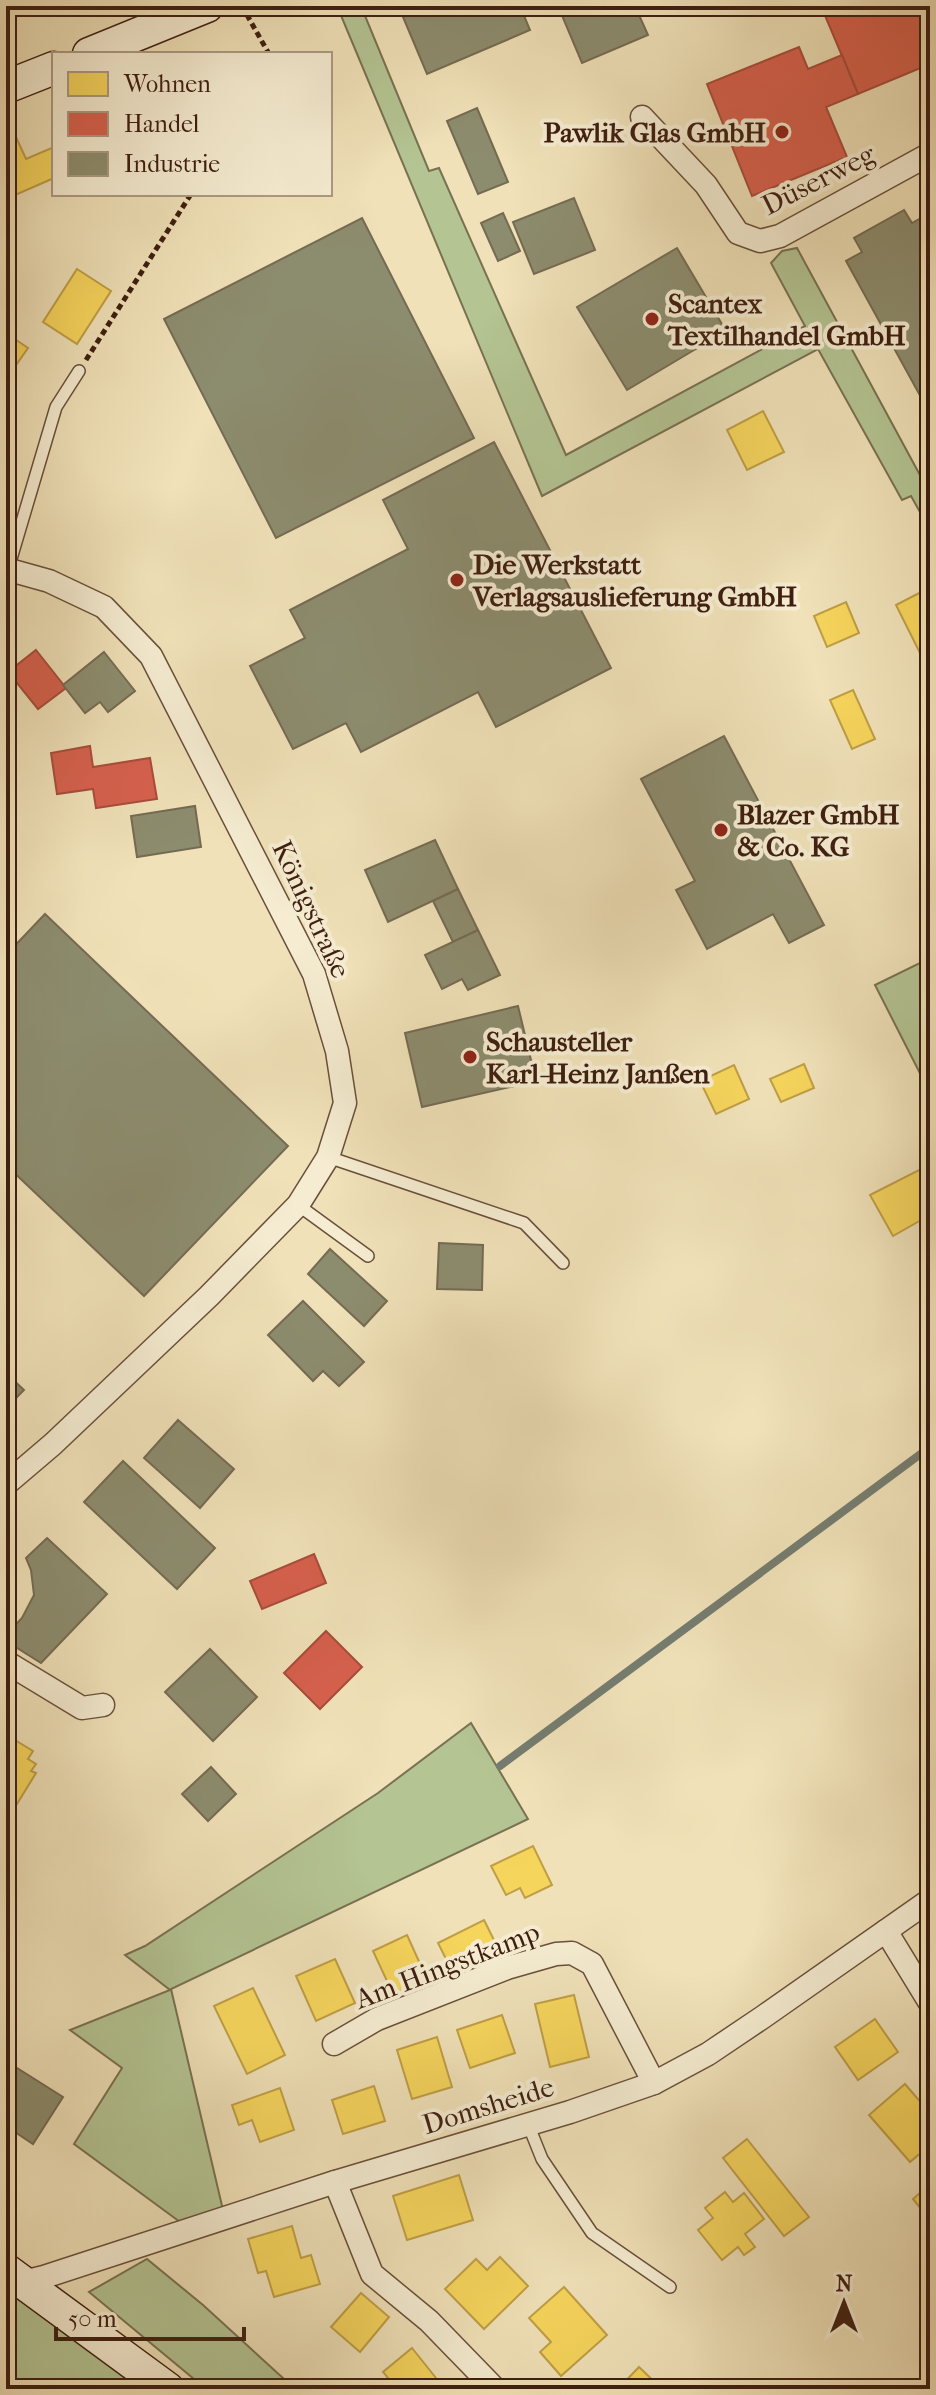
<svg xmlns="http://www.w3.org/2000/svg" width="936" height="2395" font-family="'IM FELL French Canon',serif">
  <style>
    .green { fill: #b4c493; stroke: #797152; stroke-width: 2 }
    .homes { fill: #f6d55c; stroke: #bf9e45; stroke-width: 2 }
    .shops { fill: #d6604d; stroke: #a84c3b; stroke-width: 2 }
    .industry { fill: #8c8c6e; stroke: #756b52; stroke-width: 2 }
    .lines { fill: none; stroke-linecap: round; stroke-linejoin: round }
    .stream { stroke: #757d70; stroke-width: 8 }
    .lane-casing { stroke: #6a4f3a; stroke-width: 14 }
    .street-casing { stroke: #6a4f3a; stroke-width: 25 }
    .secondary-casing { stroke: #3e1e10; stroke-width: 35 }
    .path { stroke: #3e1e10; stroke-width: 5; stroke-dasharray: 6 4; stroke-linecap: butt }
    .lane { stroke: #f5ecd1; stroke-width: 11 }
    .street { stroke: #f5ecd1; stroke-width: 22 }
    .secondary { stroke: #f5ecd1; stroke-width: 32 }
    .poi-dot { fill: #8f2418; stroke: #f5ecd1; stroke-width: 3 }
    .labels { text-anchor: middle; stroke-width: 8; stroke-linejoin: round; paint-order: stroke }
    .poi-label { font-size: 28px; font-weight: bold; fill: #3e1e10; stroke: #f5ecd1; text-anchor: start }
    .street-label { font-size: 28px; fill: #3e1e10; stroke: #f5ecd1 }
  </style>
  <rect width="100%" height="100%" fill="#f0e1b8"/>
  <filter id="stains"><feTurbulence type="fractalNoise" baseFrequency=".0025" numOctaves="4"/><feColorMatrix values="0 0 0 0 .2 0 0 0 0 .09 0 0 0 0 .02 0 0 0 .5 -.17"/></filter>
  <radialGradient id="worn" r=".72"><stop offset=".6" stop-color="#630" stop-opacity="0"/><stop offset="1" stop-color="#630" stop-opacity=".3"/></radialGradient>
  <g class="green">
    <polygon points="337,6 361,6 429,171 439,168 566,455 805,326 771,263 782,251 797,248 927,488 930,487 930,530 911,496 902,500 818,349 542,496"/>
    <polygon points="930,958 930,1093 875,985"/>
    <polygon points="471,1723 528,1819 171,1989 223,2210 180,2222 74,2144 122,2068 70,2030 170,1990 125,1955 145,1946 378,1793"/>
    <polygon points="147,2259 203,2305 295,2389 206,2389 89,2292"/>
    <polygon points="17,2295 155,2389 6,2389 6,2298"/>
  </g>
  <g class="homes">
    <polygon points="16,137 26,159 54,147 54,178 6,199 6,141"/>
    <polygon points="77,269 111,291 77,344 43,322"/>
    <polygon points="6,333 28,348 7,378 6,377"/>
    <polygon points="763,411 784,452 747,470 727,430"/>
    <polygon points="929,588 930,651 921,655 896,605"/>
    <polygon points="846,602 859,633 827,647 814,616"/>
    <polygon points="853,690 875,739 852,749 830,700"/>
    <polygon points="804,1064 814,1088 781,1102 770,1079"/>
    <polygon points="734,1065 749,1099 716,1114 700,1081"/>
    <polygon points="919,1170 930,1192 930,1215 893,1236 870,1195"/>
    <polygon points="10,1737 33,1751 28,1759 36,1764 31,1771 36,1773 17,1804 6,1798 6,1743"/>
    <polygon points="533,1846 552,1885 525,1898 520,1888 506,1895 491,1866"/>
    <polygon points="484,1920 500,1952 454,1975 438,1943"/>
    <polygon points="407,1935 427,1979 393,1994 373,1951"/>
    <polygon points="335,1959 355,2003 316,2021 296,1976"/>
    <polygon points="253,1988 285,2055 247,2074 214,2006"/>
    <polygon points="574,1995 589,2057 550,2067 535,2004"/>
    <polygon points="502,2015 515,2053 470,2068 457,2030"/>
    <polygon points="875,2019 898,2052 858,2080 835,2047"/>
    <polygon points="437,2037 452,2087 412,2099 397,2050"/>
    <polygon points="905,2084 930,2113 930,2145 910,2162 869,2115"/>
    <polygon points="374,2086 385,2121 343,2134 332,2100"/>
    <polygon points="280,2088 294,2130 260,2142 252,2120 239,2125 232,2105"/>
    <polygon points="747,2139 809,2217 784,2236 723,2158"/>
    <polygon points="459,2175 473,2220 407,2240 393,2196"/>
    <polygon points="930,2184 930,2220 913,2199"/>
    <polygon points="725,2192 733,2202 744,2193 764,2219 745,2234 755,2247 744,2255 738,2247 722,2260 698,2230 713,2218 705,2208"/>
    <polygon points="292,2226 301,2258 311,2255 320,2284 274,2297 266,2271 258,2273 248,2239"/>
    <polygon points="500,2257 528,2286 484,2329 445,2289 476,2259 487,2270"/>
    <polygon points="564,2287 607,2335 561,2376 540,2352 551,2342 529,2318"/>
    <polygon points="361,2293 389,2317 360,2352 331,2327"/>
    <polygon points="412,2348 440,2383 433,2389 397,2389 383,2372"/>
    <polygon points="639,2367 662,2389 618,2389"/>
  </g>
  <g class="shops">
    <polygon points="821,6 930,6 930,64 858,94"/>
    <polygon points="799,47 808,69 842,55 858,94 826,107 847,157 752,196 707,84"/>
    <polygon points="36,650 66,688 38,709 8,672"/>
    <polygon points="90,746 93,767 150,758 157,799 96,808 93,789 57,794 51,753"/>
    <polygon points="314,1554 326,1583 262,1609 250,1581"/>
    <polygon points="326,1631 362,1667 320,1709 284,1673"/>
  </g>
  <g class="industry">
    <polygon points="429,6 520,6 530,30 427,74 403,17"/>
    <polygon points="558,6 635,6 648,35 582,63"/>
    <polygon points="477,108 508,182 478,194 447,121"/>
    <polygon points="574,198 595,250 534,274 513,222"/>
    <polygon points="904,210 912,223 930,213 930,397 923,401 846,261 862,252 854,238"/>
    <polygon points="503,213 520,251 498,261 481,223"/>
    <polygon points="362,218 474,438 276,538 164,319"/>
    <polygon points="677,248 726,331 627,390 577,307"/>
    <polygon points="494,442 611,668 496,727 478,692 361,752 346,723 293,749 250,666 305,638 290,610 408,549 383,500"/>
    <polygon points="104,652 135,691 108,712 100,702 85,713 63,685"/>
    <polygon points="724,736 824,925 789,943 773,914 707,949 676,890 695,881 641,779"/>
    <polygon points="195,806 201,847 137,857 131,816"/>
    <polygon points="435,840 458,889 388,922 365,870"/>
    <polygon points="458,889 478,930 453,942 433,901"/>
    <polygon points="45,914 288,1146 144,1296 6,1165 6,955"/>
    <polygon points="478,930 500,975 468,990 462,979 442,989 425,955"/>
    <polygon points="518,1006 536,1081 422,1107 405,1033"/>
    <polygon points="439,1243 483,1245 482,1290 437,1289"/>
    <polygon points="330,1249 387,1301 364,1326 308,1274"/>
    <polygon points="303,1301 364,1362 339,1386 323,1371 313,1381 268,1335"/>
    <polygon points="6,1373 24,1390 6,1408"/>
    <polygon points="178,1420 234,1469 200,1508 144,1458"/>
    <polygon points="123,1461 215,1548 177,1589 84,1502"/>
    <polygon points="47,1538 107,1594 41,1663 6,1641 6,1635 22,1618 34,1595 31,1570 26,1558"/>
    <polygon points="210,1649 257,1697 213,1741 165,1692"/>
    <polygon points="211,1767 236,1794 208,1821 182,1794"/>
    <polygon points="6,2061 63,2097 33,2144 6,2126"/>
  </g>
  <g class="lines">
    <polyline class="stream" points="500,1766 930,1447"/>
    <g class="lane-casing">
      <g id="lane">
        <polyline points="8,569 56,407 79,371"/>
        <polyline points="328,1157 524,1223 563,1263"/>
        <polyline points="298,1205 368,1256"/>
        <polyline points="528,2124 542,2159 592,2233 670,2287"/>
      </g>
    </g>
    <g class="street-casing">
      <g id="street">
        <polyline points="642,117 706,185 738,233 760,241 780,236 930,154"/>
        <polyline points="6,569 49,581 104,607 151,656 314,974 337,1051 345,1103 328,1157 298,1205 209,1296 53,1444 6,1484"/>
        <polyline points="6,1662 82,1708 103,1705"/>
        <polyline points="886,1931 930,2003"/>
        <polyline points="334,2044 377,2019 507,1968 556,1954 572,1953 592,1964 654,2083"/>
        <polyline points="335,2182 372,2274 429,2321 495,2389"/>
        <polyline points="15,2284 44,2277 335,2182 570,2112 654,2083 708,2054 763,2017 930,1900"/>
      </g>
    </g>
    <g class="secondary-casing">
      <g id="secondary">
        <polyline points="89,54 207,6"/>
        <polyline points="6,87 54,68"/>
        <polyline points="6,2270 168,2389"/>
      </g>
    </g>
    <g class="path">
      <polyline points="242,6 269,54"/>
      <polyline points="86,360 191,194"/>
    </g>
    <use href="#lane" class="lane"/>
    <use href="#street" class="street"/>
    <use href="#secondary" class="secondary"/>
  </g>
  <g class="poi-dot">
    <circle cx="782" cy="132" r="8"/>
    <circle cx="652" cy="319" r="8"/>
    <circle cx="457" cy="580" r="8"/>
    <circle cx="721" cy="830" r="8"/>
    <circle cx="470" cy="1057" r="8"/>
  </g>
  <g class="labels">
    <g class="poi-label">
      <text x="766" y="142" text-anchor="end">Pawlik Glas GmbH</text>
      <text x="668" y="313">Scantex<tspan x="668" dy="32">Textilhandel GmbH</tspan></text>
      <text x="473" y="574">Die Werkstatt<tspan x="473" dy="32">Verlagsauslieferung GmbH</tspan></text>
      <text x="737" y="824">Blazer GmbH<tspan x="737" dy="32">&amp; Co. KG</tspan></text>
      <text x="486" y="1051">Schausteller<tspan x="486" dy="32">Karl-Heinz Janßen</tspan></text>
    </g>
    <g class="street-label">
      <text transform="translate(818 179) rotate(-27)" y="10">Düserweg</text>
      <text transform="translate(312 909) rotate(65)" y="10">Königstraße</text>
      <text transform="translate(447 1965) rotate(-21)" y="10">Am Hingstkamp</text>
      <text transform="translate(488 2105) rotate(-17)" y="10">Domsheide</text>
    </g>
  </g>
  <rect width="936" height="2395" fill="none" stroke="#f0e1b8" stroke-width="32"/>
  <rect x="8" y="8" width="920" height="2379" fill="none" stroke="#3e1e10" stroke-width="4"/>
  <rect x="16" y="16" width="904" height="2363" fill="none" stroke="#3e1e10" stroke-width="2"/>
  <rect x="52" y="52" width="280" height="144" fill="#f5ecd1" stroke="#ac9a84" stroke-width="2"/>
  <rect x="68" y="72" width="40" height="24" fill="#f6d55c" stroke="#ac9a84" stroke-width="2"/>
  <text x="124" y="92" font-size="24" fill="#3e1e10">Wohnen</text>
  <rect x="68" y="112" width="40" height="24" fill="#d6604d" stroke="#ac9a84" stroke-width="2"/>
  <text x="124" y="132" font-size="24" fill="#3e1e10">Handel</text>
  <rect x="68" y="152" width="40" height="24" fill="#8c8c6e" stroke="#ac9a84" stroke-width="2"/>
  <text x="124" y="172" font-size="24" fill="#3e1e10">Industrie</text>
  <g transform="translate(844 2303)" stroke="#f5ecd1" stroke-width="6" paint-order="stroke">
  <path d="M0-6L14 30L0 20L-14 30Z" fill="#3e1e10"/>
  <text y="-12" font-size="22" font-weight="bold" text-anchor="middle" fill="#3e1e10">N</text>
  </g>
  <path d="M56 2327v12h188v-12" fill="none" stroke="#3e1e10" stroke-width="4"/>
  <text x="68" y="2327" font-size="24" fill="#3e1e10" stroke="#f5ecd1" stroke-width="6" paint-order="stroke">50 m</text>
  <rect width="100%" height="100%" filter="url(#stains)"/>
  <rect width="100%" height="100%" fill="url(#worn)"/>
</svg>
